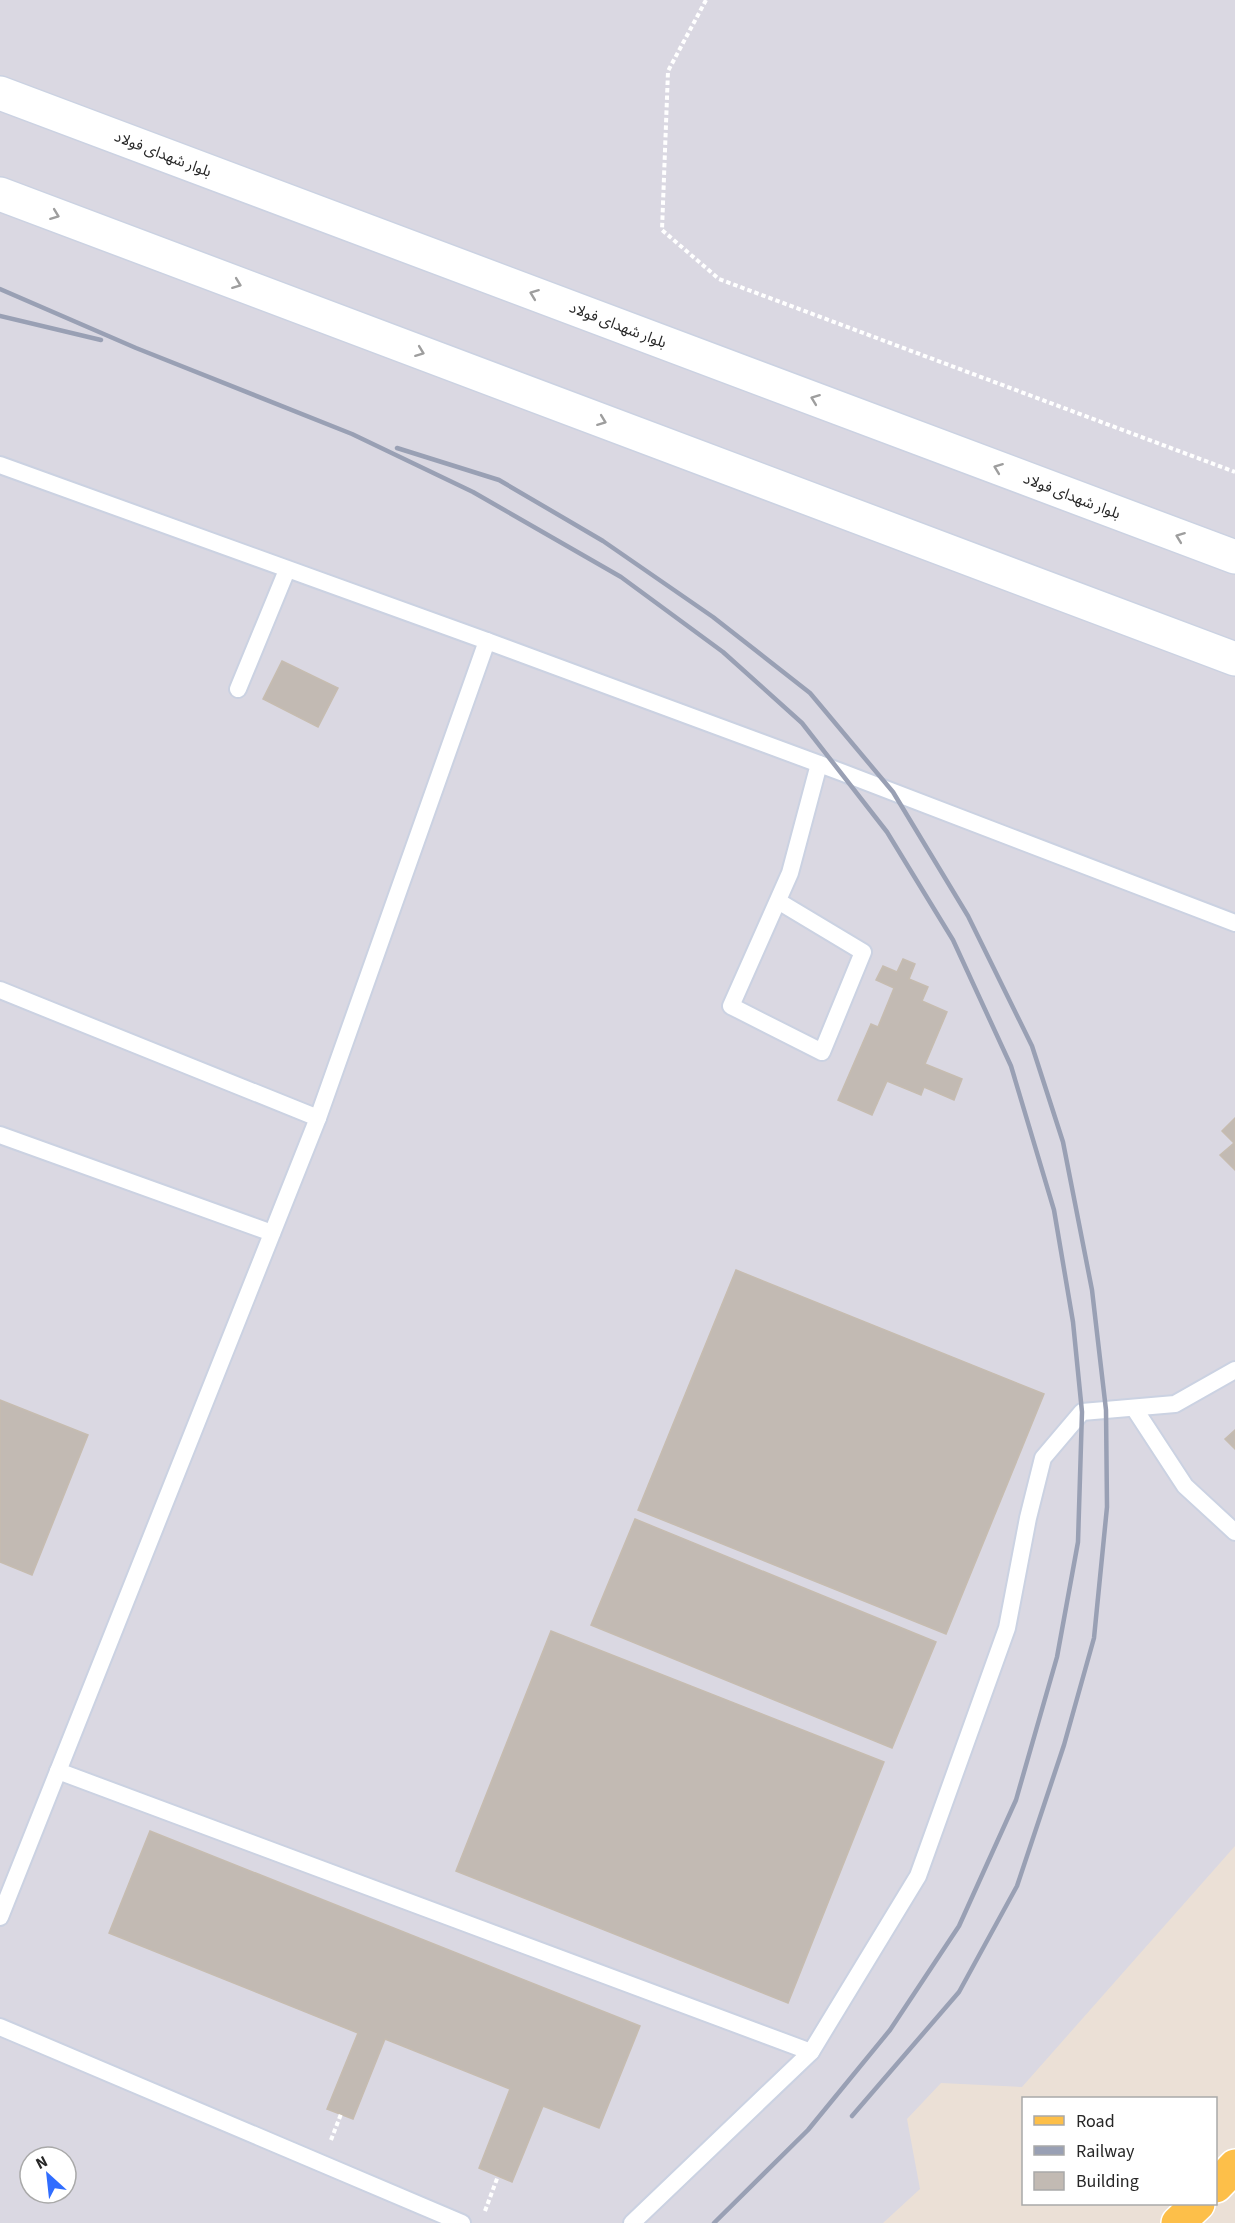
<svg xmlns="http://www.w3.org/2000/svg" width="1235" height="2223" font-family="'Source Sans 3','Noto Sans Arabic',sans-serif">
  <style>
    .industrial { fill: #dad8e2; fill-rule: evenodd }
    .building { fill: #c2bab3; stroke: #c6bcb0; stroke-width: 1.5 }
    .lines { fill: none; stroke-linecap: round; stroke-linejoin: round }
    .lane-casing { stroke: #cbd2e2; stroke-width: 20 }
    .secondary-casing { stroke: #cbd2e2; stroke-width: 36 }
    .primary-casing { stroke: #fff; stroke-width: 36 }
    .path { stroke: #fff; stroke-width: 4; stroke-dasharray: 4.5 3; stroke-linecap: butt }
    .lane { stroke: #fff; stroke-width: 16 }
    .secondary { stroke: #fff; stroke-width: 33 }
    .primary { stroke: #fdbf49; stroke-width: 33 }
    .rail { stroke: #99a0b4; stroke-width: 4.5 }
    .oneway { stroke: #9e9e9e }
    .labels { text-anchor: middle; stroke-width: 6; stroke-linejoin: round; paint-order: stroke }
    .street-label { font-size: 15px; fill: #272727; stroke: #fff }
  </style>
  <rect width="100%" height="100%" fill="#ebe0d6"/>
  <path class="industrial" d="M 0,0 L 1235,0 L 1235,1846 L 1022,2087 L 941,2083 L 907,2119 L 920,2189 L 883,2223 L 0,2223 ZM 30,2157 L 66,2157 L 66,2193 L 30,2193 Z"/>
  <g class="building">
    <polygon points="282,661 338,688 318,727 263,699"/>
    <polygon points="903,959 915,964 909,979 928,987 922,1001 947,1012 925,1064 962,1079 954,1100 924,1087 921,1095 887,1081 872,1115 838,1100 871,1024 878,1027 894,988 876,980 883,966 897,972"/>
    <polygon points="1235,1118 1235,1170 1220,1155 1234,1143 1222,1131"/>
    <polygon points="736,1270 1044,1394 946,1634 638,1510"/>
    <polygon points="0,1400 88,1435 32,1575 0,1562"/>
    <polygon points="1235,1430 1235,1449 1225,1439"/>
    <polygon points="635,1519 936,1642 892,1748 591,1625"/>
    <polygon points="551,1631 884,1762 788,2003 456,1871"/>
    <polygon points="150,1831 640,2026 599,2128 543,2106 512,2182 479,2168 510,2089 385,2039 353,2119 327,2109 358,2033 109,1933"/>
  </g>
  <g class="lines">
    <g class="lane-casing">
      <g id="lane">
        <polyline points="0,465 487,641"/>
        <polyline points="238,689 287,570"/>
        <polyline points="778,901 863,952 822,1052 731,1006 790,873 819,764"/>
        <polyline points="0,990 318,1118 0,1917"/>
        <polyline points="318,1118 487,641 841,772 1235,923"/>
        <polyline points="0,1135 272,1233"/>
        <polyline points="1134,1408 1185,1486 1235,1532"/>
        <polyline points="58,1771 811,2052"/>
        <polyline points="0,2027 462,2223"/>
        <polyline points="632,2223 811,2052 918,1876 1007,1628 1028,1518 1043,1458 1082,1412 1175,1404 1235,1370"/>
      </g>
    </g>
    <g class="secondary-casing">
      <g id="secondary">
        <polyline points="0,93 1235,557"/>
        <polyline points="0,194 1235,659"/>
      </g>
    </g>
    <g class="primary-casing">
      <g id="primary">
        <polyline points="1216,2186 1235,2166"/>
        <polyline points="1178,2223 1198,2204"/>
      </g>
    </g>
    <g class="path">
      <polyline points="706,0 668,71 662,230 719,279 1235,472"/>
      <polyline points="331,2140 341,2114"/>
      <polyline points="485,2211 498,2176"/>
    </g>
    <use href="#lane" class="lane"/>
    <use href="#secondary" class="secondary"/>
    <use href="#primary" class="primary"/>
    <g class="rail">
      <polyline points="0,289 136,348 352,434 473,492 621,577 723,652 802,723 887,832 953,940 1011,1066 1054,1210 1073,1322 1082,1412 1078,1542 1057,1657 1016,1800 959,1926 890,2030 808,2130 714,2223"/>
      <polyline points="0,316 101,340"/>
      <polyline points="397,448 499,480 603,541 713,617 810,693 893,792 968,916 1032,1046 1063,1142 1092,1290 1106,1410 1107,1507 1094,1638 1064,1745 1017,1886 959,1992 852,2116"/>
    </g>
  </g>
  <defs><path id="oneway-chevron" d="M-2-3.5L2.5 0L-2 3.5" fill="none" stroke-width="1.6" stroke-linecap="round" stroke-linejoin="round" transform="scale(1.5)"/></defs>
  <g class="oneway">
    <use href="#oneway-chevron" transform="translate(55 215) rotate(21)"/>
    <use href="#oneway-chevron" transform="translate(237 284) rotate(21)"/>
    <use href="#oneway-chevron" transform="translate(534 294) rotate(-159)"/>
    <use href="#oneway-chevron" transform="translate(420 352) rotate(21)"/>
    <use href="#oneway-chevron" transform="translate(815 399) rotate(-159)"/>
    <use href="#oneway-chevron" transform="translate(602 421) rotate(21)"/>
    <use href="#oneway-chevron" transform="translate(998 468) rotate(-159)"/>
    <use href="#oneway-chevron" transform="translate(1180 537) rotate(-159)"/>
  </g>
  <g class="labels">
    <g class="street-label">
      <text transform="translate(163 154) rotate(21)" y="5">بلوار شهدای فولاد</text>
      <text transform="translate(618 325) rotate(21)" y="5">بلوار شهدای فولاد</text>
      <text transform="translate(1072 496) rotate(21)" y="5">بلوار شهدای فولاد</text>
    </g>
  </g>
  <rect x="1022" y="2097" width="195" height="108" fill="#ffffff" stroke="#a9a9a9" stroke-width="1.5"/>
  <rect x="1034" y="2116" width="30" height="9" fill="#fdbf49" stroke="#a9a9a9" stroke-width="1.5"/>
  <text x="1076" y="2127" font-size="18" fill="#272727">Road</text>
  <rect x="1034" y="2146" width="30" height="9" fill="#99a0b4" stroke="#a9a9a9" stroke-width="1.5"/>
  <text x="1076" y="2157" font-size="18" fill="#272727">Railway</text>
  <rect x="1034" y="2172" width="30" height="18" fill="#c2bab3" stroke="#a9a9a9" stroke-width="1.5"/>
  <text x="1076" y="2187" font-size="18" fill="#272727">Building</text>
  <g transform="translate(48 2175) rotate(333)"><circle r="28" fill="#ffffff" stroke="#a9a9a9" stroke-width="1.5"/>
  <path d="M0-4.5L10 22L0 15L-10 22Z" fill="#306dff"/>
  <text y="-9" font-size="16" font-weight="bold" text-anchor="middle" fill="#272727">N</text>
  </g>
</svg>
